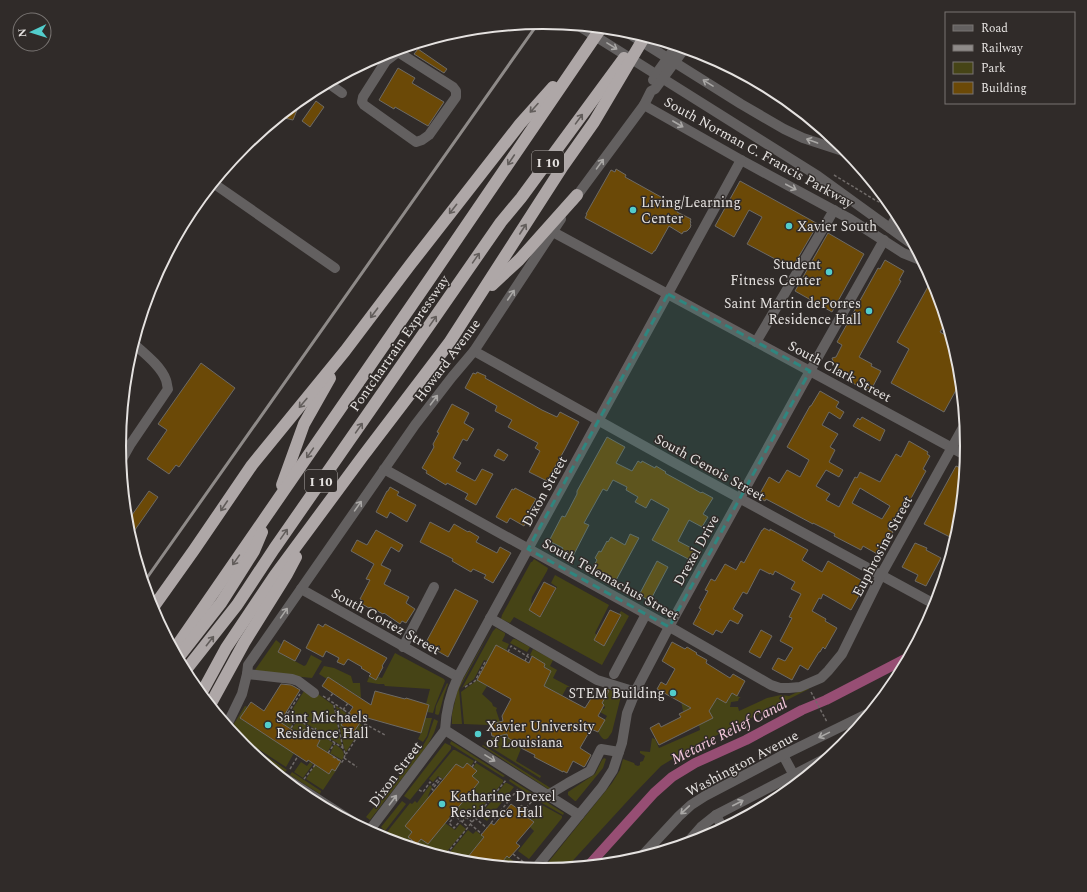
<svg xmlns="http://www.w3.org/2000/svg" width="1087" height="892" font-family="Spectral,serif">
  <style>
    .green { fill: #464416 }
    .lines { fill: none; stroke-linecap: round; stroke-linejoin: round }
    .canal { stroke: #974e74; stroke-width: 10 }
    .building { fill: #6b4907; stroke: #6d6a65; fill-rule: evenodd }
    .path { stroke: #706b69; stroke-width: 1.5; stroke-dasharray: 3 2; stroke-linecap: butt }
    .minor { stroke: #636060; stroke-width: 10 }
    .highway { stroke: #aea7a7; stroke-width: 12 }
    .rail { stroke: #8e8a88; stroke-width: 3 }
    .oneway { stroke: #aaa8a6 }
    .oneway2 { stroke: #625d5b }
    .marked { fill: #2f867f; fill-opacity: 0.2; stroke: #2f867f; stroke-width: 3; stroke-dasharray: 8 5; stroke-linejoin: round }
    .poi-dot { fill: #52cdcc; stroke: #302b29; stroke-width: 1.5 }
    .labels { text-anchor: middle; stroke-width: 3; stroke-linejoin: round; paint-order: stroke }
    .shield { fill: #302b29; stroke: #afaba9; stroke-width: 1 }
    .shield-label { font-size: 13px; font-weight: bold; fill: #e5e2e0 }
    .street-label { font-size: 14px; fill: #e5e2e0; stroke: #302b29 }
    .poi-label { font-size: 14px; fill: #e5e2e0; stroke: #302b29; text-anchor: start }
    .water-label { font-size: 15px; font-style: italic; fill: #f7cbdf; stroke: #302b29 }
    .rim { fill: none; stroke: #e5e2e0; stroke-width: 2 }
  </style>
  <rect width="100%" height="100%" fill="#302b29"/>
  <g class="green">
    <polygon points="534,559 548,568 547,571 532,597 531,602 532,604 529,610 541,616 557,587 551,583 555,575 609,605 595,633 597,636 594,640 604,646 621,616 619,614 621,611 629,616 602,665 514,617 510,623 501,619 502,615 531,562 532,562"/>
    <polygon points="492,628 459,689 462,724 452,724 452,714 458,688"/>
    <polygon points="496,628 505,633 505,635 502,641 509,644 506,651 487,661 484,660 474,679 462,688 493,631"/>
    <polygon points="513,639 515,639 530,647 527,652 510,643"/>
    <polygon points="276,640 281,644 278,652 304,666 306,665 311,655 322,661 312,678 256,672 255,670"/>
    <polygon points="533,649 553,660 550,666 557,670 553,678 570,687 567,687 562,696 544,686 551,671 544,667 545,664 530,655"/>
    <polygon points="395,653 444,679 445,681 435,706 433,713 427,712 429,705 426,704 430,689 385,686 384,684 378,684 367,682 369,677 376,680 378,677 382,678"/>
    <polygon points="485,664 485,665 477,680 487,686 482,694 492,703 493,706 497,708 496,710 500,722 488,725 464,724 461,692 476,681"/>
    <polygon points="324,666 334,668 351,676 353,683 360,683 361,698 341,685 327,679 319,674"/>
    <polygon points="447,683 448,684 444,695 439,714 438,715 435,714 436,706"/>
    <polygon points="808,687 809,689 721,733 679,755 661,766 634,794 566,868 542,870 612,783 620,770 623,759 634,763 635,765 638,766 640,765 640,762 643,761 645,756 640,753 640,751 650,752 652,738 655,739 659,748 700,730 699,725 712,718 710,713 687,713 686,711 683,711 681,701 719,699 726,703 732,693 741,698 739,698 738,701 731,702 730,707 738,707 739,711 767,698 781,695 789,696"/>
    <path d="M 607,688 L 621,696 L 612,732 L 608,738 C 603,742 601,736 598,732 L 607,716 L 600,712 L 602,708 L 604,709 L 605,707 L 604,706 L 604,705 L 602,703 L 608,692 L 603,689 Z"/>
    <polygon points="304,691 318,694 333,705 342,746 316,730 317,729 316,728 315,729 290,713"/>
    <polygon points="245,706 248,707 241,719 294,753 286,767 232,732 230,730"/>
    <polygon points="336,706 346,713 347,715 341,725 359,723 363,726 346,752 344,748"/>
    <polygon points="286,713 295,719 290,728 280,722"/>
    <polygon points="425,718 432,718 427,736 423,742 418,739 421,733"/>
    <polygon points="434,719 438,721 434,733 427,746 370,820 366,817 421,749 428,737"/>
    <polygon points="298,720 311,729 311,730 310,733 304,729 300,735 292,728"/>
    <polygon points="317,733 318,733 333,743 328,751 327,752 317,746 320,740 315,736"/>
    <polygon points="507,734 508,738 522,746 516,761 541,776 540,778 484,743 494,737"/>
    <polygon points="236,736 287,770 285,772 244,746"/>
    <polygon points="451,741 505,776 503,777 450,744"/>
    <polygon points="445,743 451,746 451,749 410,800 404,796"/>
    <path d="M 334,745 L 336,745 C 341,748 347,753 342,760 L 332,754 L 331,755 L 330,754 Z"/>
    <polygon points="483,745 552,789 548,789 482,746"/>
    <polygon points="453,750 455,750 474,761 471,766 467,763 463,768 456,764 443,779 438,776 433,782 429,779"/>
    <polygon points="604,758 606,759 603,768 576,801 575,801 568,795 568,792 595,774 602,760"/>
    <polygon points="301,762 307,766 310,762 313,764 303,778 294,772"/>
    <polygon points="341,762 341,763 323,790 306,779 315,765 329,774 332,769 335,771"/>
    <polygon points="476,763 503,780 503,782 476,815 471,811 464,819 455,811 479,782 472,776 476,771 473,768"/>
    <polygon points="292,772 321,791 320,794 290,775"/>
    <polygon points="510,779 564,813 563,815 542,803 509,781"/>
    <polygon points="505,783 507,783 514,787 487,821 480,816"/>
    <polygon points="430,785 432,787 428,796 429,797 412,832 408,837 411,840 407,845 387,832 410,803 412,804 415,801 417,803"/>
    <polygon points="402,801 406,804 385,831 381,827"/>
    <polygon points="542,805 562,816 562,818 529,859 518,851 534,831 530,827 534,822 531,819"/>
    <polygon points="445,823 455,830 460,824 466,829 443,856 409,846 413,841 417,844 421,839 428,844"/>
    <polygon points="468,830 473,834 476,831 484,837 467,858 473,863 461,862 446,857"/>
    <polygon points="507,856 522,868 499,866"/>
  </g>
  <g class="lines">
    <polyline class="canal" points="589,865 654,793 672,777 695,763 746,740 802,710 826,700 909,657"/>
  </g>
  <g class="building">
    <polygon points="418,49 447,69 444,73 414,54"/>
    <polygon points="398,68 415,78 412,83 444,102 428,126 395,107 394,109 379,100"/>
    <polygon points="302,98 293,120 280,117 281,115"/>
    <polygon points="316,101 324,107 310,127 302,121"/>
    <polygon points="616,169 626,175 625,177 679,207 677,212 691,219 690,221 691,222 690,224 691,225 690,228 687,231 683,232 682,234 669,226 655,251 654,251 652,254 585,218 587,214 586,214 611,170 615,172"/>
    <polygon points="740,181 818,224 792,268 747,244 762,217 749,210 734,237 715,226"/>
    <polygon points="828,233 864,254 832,312 795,291"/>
    <polygon points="885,260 904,271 899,280 901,281 859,357 872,364 871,366 881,371 871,390 861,385 860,387 849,381 852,377 839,370 836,371 832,358 836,357 842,345 837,342 878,268 880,269"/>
    <polygon points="930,283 936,287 947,321 940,332 952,339 959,364 961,381 944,412 891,383 909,349 897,342"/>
    <polygon points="201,363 235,388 179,467 176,465 169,474 147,459 167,430 158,424"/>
    <polygon points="477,372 486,376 485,378 542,410 557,417 560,412 579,422 565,449 547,481 529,472 540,451 535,448 538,443 508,427 512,420 495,411 497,406 465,388 473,373 476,374"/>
    <path d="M 820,391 L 839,402 L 836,407 L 844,412 L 840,419 L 829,412 L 822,425 L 838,434 L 830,447 L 835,450 L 829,462 L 843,470 L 839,477 L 826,470 L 816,486 L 830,494 L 826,500 L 839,507 L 855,477 L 857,478 L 860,472 L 880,482 L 896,454 L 901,457 L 909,441 L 928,452 L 927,454 L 930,456 L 923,469 L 926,471 L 903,513 L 899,510 L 888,529 L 893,532 L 889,540 L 890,541 L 881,556 L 863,546 L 861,550 L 834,536 L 835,534 L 813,523 L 813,524 L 766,499 L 765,501 L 758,497 L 769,477 L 779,483 L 787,470 L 800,477 L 809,460 L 787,447 L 810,406 L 811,406 ZM 860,488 L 890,506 L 882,519 L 852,503 Z"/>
    <polygon points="452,404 469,413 464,423 474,429 467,441 463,439 453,458 461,463 456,471 475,481 482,469 493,474 476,505 465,499 468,494 447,483 446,485 426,473 427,471 422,468 434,447 433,444 439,433 437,432"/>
    <polygon points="862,417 885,430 880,441 853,426 858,418 860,420"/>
    <polygon points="607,437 625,447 616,463 632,471 638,461 641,463 642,461 655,468 656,466 666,472 665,473 687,485 701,493 702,492 713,498 703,514 708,517 702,527 689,520 678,541 697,551 692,561 652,540 669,509 651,499 646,508 635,502 638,497 626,490 627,487 613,480 607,491 603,489 584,523 589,525 572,558 561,552 563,548 549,541 562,516 565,517 577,494 577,491"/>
    <polygon points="498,449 508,455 504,461 494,456"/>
    <polygon points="956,466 965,470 959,529 956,540 924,524"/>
    <polygon points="390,487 399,492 397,495 416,505 407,522 390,512 387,518 376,512 387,491 388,491"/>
    <polygon points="515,488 536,499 529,511 532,512 524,526 510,518 507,523 496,517 512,489 514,490"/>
    <polygon points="149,491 158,497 130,537 127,522"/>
    <polygon points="430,522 449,532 454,524 468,532 469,531 479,537 476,542 497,553 500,547 511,553 493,583 484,578 486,575 473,569 471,572 452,561 453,559 420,542"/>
    <polygon points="764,528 770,531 770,529 808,550 802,560 822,572 828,561 866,583 851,610 823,594 821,599 819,598 812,611 826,619 825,621 837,628 825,649 823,647 820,652 819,652 808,670 800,665 792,680 772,669 778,658 785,661 793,648 780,641 792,618 789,617 801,594 791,589 795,582 775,571 773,575 770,573 770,574 760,569 747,594 743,592 733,609 743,615 738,624 730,620 722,633 716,630 713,635 693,624 701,609 699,608 708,591 705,590 711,579 715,581 725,564 736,570 741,561 744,563 762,530 763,530"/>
    <polygon points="376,530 403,545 399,552 391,547 381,565 391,570 384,584 409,597 406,603 415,609 406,623 402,621 400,624 384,613 383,614 370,607 369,608 362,604 363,601 360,599 370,580 366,579 374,564 351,551 357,540 367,545"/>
    <polygon points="630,534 639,538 614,584 605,579 606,577 592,569 597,560 595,558 599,551 601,552 607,541 608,542 611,537 625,545"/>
    <polygon points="915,543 927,548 926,550 941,558 926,586 915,581 918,575 902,567"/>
    <polygon points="657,561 668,567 650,601 639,595"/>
    <polygon points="544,582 556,588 540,617 529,610"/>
    <polygon points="455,589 478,601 448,657 425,644"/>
    <polygon points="610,610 621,615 604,646 594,640"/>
    <polygon points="318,624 323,627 325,624 387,658 382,666 383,667 376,680 369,676 371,674 361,668 362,667 348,659 344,665 337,662 339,658 326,651 323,657 306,648"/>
    <polygon points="761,630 772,636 760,658 749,652"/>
    <polygon points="284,640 301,650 295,661 278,652"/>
    <polygon points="672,642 685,649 687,647 697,653 696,654 707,660 706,663 730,678 733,674 745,681 737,696 732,693 726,703 717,698 709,711 713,718 659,745 650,728 659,723 661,727 681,717 679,714 691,708 657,689 661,682 666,685 675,669 662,661"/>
    <polygon points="496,645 529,663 532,656 545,664 544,667 551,671 544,686 585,708 592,697 608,690 609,691 602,703 604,705 598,716 605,720 598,732 591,729 580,748 591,755 585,766 584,767 573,761 567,773 563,771 563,772 534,757 535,755 521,748 522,746 508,738 507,734 494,737 494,736 492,736 490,727 492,726 491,724 503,721 502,716 511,699 477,680"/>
    <polygon points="328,677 371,705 375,691 405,699 406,698 429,705 421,733 364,717 353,733 341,725 353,707 322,686"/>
    <polygon points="281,684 291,685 295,687 300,690 280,722 300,735 304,729 320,740 317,746 341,761 335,771 332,769 329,774 308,760 307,762 240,718 251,702 264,711"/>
    <polygon points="467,763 477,771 472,776 479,782 428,844 421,839 417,844 408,837 412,832 405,826 456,764 463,768"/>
    <polygon points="511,804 518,809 521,805 531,812 527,817 534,822 516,843 520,846 509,858 507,856 499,866 473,863 467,858 484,837 481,835 491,823 494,825"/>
  </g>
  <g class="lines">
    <g class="path">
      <polyline points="834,175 875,200 892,208"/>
      <polyline points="508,652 511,646 531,659"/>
      <polyline points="525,661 529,652"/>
      <polyline points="465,687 475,681 485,662 487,663"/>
      <polyline points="811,692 827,722"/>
      <polyline points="323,696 365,724 385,735"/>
      <polyline points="328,700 333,693"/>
      <polyline points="334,705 343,748"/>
      <polyline points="343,710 348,703"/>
      <path d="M 286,712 L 343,748 C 346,753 345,758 342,762 L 332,756"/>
      <polyline points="288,713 300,694"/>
      <polyline points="291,728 297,719"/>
      <polyline points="312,734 316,728"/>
      <polyline points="328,753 335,743"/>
      <polyline points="345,754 347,753 365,724"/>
      <polyline points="344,758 357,767"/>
      <polyline points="472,767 476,761"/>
      <polyline points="290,769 298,756"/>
      <polyline points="304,779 315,765"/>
      <polyline points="419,790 423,792 430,782 433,785 439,778 441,779 432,789 434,791"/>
      <polyline points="526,808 534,799"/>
      <polyline points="453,814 468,827"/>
      <polyline points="455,816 449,823 454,828 460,821"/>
      <polyline points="466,817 472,822"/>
      <polyline points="475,818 487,828"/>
      <polyline points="462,822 471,812 477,816"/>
      <polyline points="491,823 518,789"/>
      <polyline points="470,824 482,834"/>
      <polyline points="408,846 412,840"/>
      <polyline points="513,854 526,864"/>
      <polyline points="444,857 506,780"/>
    </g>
    <g class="minor">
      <polyline points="579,26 818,176 916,247"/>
      <polyline points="623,30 741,104 784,129 803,138 849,153"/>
      <polyline points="398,52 453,87 456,91 456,97 429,135 422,140 416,142 364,105 362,102 363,97 386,61 398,52 400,49"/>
      <polyline points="653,80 659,70 677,45"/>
      <polyline points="328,83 342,93"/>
      <polyline points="644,105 741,160 850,219 903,253 923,261"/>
      <polyline points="213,183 335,268"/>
      <polyline points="573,201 644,105 651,91 655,89 685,48"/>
      <polyline points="890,228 898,214"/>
      <polyline points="553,232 967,456"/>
      <polyline points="756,342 834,210"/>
      <polyline points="474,351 671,461 936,605"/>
      <path d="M 121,461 L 130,445 L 168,389 C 167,386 167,383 166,380 C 161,366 144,353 134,344"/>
      <polyline points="384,469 677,631 771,685 780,688 789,688 800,687 821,678 828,671 842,654 881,575 965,424"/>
      <polyline points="301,589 458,677"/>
      <polyline points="490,618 597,680 636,692"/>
      <polyline points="403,647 434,587"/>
      <polyline points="247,674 292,679 298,681 314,693"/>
      <polyline points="614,674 646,614"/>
      <polyline points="227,725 242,694 247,674 248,665 262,645 415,425 452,377 474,351 561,219"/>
      <polyline points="445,730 579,815"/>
      <polyline points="783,755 798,783"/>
      <polyline points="274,771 361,827"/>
      <polyline points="548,795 568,783 590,771 601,749 619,752"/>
      <polyline points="716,815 721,825 723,828"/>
      <path d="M 369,831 L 445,730 C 446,712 450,694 458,677 L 741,160"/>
      <polyline points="686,844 701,827 716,815 832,755"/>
      <polyline points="641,857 679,816 691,805 705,796 783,755 871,712"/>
      <polyline points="535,869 602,787 613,770 622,743 627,713 637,688 669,627 810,371 884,240"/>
    </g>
    <g class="highway">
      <polyline points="492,285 519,260 577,195"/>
      <polyline points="282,485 304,424 330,378"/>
      <polyline points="152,609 194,550 252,465 345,351 410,265 520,124 553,87"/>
      <polyline points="174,650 427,283 601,28"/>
      <polyline points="178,658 221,603 254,551 262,532"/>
      <polyline points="185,671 237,605 274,549 501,222 521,198 624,58"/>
      <polyline points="201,694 226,648 275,575 363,456 449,343 563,166 594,122 645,36"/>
      <polyline points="210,705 244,643 287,574 296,557"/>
    </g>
    <polyline class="rail" points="144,582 539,22"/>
  </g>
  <defs><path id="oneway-shaft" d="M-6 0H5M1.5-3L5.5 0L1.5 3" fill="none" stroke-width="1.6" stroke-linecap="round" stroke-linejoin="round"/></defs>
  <g class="oneway">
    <use href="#oneway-shaft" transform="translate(612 46) rotate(32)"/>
    <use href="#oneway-shaft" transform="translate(708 83) rotate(-148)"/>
    <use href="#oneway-shaft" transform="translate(678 124) rotate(30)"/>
    <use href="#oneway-shaft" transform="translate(812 141) rotate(-160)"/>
    <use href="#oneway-shaft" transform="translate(600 164) rotate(-54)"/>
    <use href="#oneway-shaft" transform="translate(791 187) rotate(28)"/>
    <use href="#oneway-shaft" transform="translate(511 295) rotate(-56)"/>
    <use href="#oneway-shaft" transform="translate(434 400) rotate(-53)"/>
    <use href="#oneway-shaft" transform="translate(358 506) rotate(-55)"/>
    <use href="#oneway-shaft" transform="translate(284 613) rotate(-55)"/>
    <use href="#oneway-shaft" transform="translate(824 735) rotate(154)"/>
    <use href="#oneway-shaft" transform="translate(490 758) rotate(32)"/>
    <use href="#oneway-shaft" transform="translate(393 800) rotate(-53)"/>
    <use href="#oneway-shaft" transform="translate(738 803) rotate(-27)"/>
    <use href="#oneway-shaft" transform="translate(685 810) rotate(137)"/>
  </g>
  <g class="oneway2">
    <use href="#oneway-shaft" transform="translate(534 108) rotate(132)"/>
    <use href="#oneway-shaft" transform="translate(579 119) rotate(-54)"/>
    <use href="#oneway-shaft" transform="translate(511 160) rotate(124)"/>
    <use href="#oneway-shaft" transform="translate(453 209) rotate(128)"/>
    <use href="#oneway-shaft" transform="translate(523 229) rotate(-57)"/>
    <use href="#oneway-shaft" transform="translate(476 258) rotate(-55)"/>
    <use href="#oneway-shaft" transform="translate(374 313) rotate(127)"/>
    <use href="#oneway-shaft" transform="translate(433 321) rotate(-55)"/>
    <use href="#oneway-shaft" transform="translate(303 403) rotate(130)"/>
    <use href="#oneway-shaft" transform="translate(359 428) rotate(-55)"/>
    <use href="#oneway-shaft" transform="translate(310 453) rotate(125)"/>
    <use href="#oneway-shaft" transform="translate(224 506) rotate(124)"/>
    <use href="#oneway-shaft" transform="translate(284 534) rotate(-55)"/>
    <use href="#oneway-shaft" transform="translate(236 560) rotate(125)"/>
    <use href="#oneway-shaft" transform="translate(210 641) rotate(-52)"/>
  </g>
  <path class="marked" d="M 668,294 L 810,371 L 669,627 L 528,549 Z"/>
  <g class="poi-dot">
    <circle cx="633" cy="210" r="4"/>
    <circle cx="789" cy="226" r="4"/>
    <circle cx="829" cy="272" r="4"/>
    <circle cx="869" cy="311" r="4"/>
    <circle cx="673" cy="693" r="4"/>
    <circle cx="268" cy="725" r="4"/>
    <circle cx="478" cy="734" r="4"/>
    <circle cx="442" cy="804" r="4"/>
  </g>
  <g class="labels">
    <g class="shield">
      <rect x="532" y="151" width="32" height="22" rx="3"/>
      <rect x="305" y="470" width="32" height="22" rx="3"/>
    </g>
    <g class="shield-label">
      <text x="548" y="167">I 10</text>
      <text x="321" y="486">I 10</text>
    </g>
    <g class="street-label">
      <text transform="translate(759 152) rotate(29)" y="5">South Norman C. Francis Parkway</text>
      <text transform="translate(399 343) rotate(-55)" y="5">Pontchartrain Expressway</text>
      <text transform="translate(447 360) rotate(-53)" y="5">Howard Avenue</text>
      <text transform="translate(840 371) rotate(28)" y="5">South Clark Street</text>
      <text transform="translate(710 467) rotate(29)" y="5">South Genois Street</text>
      <text transform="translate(544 491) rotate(-61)" y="5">Dixon Street</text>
      <text transform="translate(882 546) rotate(-62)" y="5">Euphrosine Street</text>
      <text transform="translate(696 550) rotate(-61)" y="5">Drexel Drive</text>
      <text transform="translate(611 579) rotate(29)" y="5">South Telemachus Street</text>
      <text transform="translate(386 621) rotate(29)" y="5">South Cortez Street</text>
      <text transform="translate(742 763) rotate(-28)" y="5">Washington Avenue</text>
      <text transform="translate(395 774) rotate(-53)" y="5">Dixon Street</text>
    </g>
    <g class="poi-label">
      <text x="641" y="207">Living/Learning<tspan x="641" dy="16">Center</tspan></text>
      <text x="797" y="231">Xavier South</text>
      <text x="821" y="269" text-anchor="end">Student<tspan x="821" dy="16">Fitness Center</tspan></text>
      <text x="861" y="308" text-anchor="end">Saint Martin dePorres<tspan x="861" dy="16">Residence Hall</tspan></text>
      <text x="665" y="698" text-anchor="end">STEM Building</text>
      <text x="276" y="722">Saint Michaels<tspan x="276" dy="16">Residence Hall</tspan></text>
      <text x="486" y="731">Xavier University<tspan x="486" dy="16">of Louisiana</tspan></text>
      <text x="450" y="801">Katharine Drexel<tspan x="450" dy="16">Residence Hall</tspan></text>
    </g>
    <g class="water-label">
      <text transform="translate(729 731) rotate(-27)" y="5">Metarie Relief Canal</text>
    </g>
  </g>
  <path d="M0 0H1087V892H0ZM126 446a417 417 0 1 1 834 0a417 417 0 1 1-834 0Z" fill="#302b29" fill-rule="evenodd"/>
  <path class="rim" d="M126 446a417 417 0 1 1 834 0a417 417 0 1 1-834 0Z"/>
  <rect x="945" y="12" width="130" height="92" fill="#302b29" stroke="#787472"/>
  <rect x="953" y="25" width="20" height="6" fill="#636060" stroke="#787472"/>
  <text x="981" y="32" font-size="12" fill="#e5e2e0">Road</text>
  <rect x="953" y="45" width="20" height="6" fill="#8e8a88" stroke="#787472"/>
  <text x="981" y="52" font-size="12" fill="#e5e2e0">Railway</text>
  <rect x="953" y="62" width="20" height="12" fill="#464416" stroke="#787472"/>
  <text x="981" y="72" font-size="12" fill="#e5e2e0">Park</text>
  <rect x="953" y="82" width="20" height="12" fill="#6b4907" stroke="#787472"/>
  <text x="981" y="92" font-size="12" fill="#e5e2e0">Building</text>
  <g transform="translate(32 32) rotate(266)"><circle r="19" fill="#302b29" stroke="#787472"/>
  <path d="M0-3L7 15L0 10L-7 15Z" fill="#52cdcc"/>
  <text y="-6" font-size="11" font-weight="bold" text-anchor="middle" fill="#e5e2e0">N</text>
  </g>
</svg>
